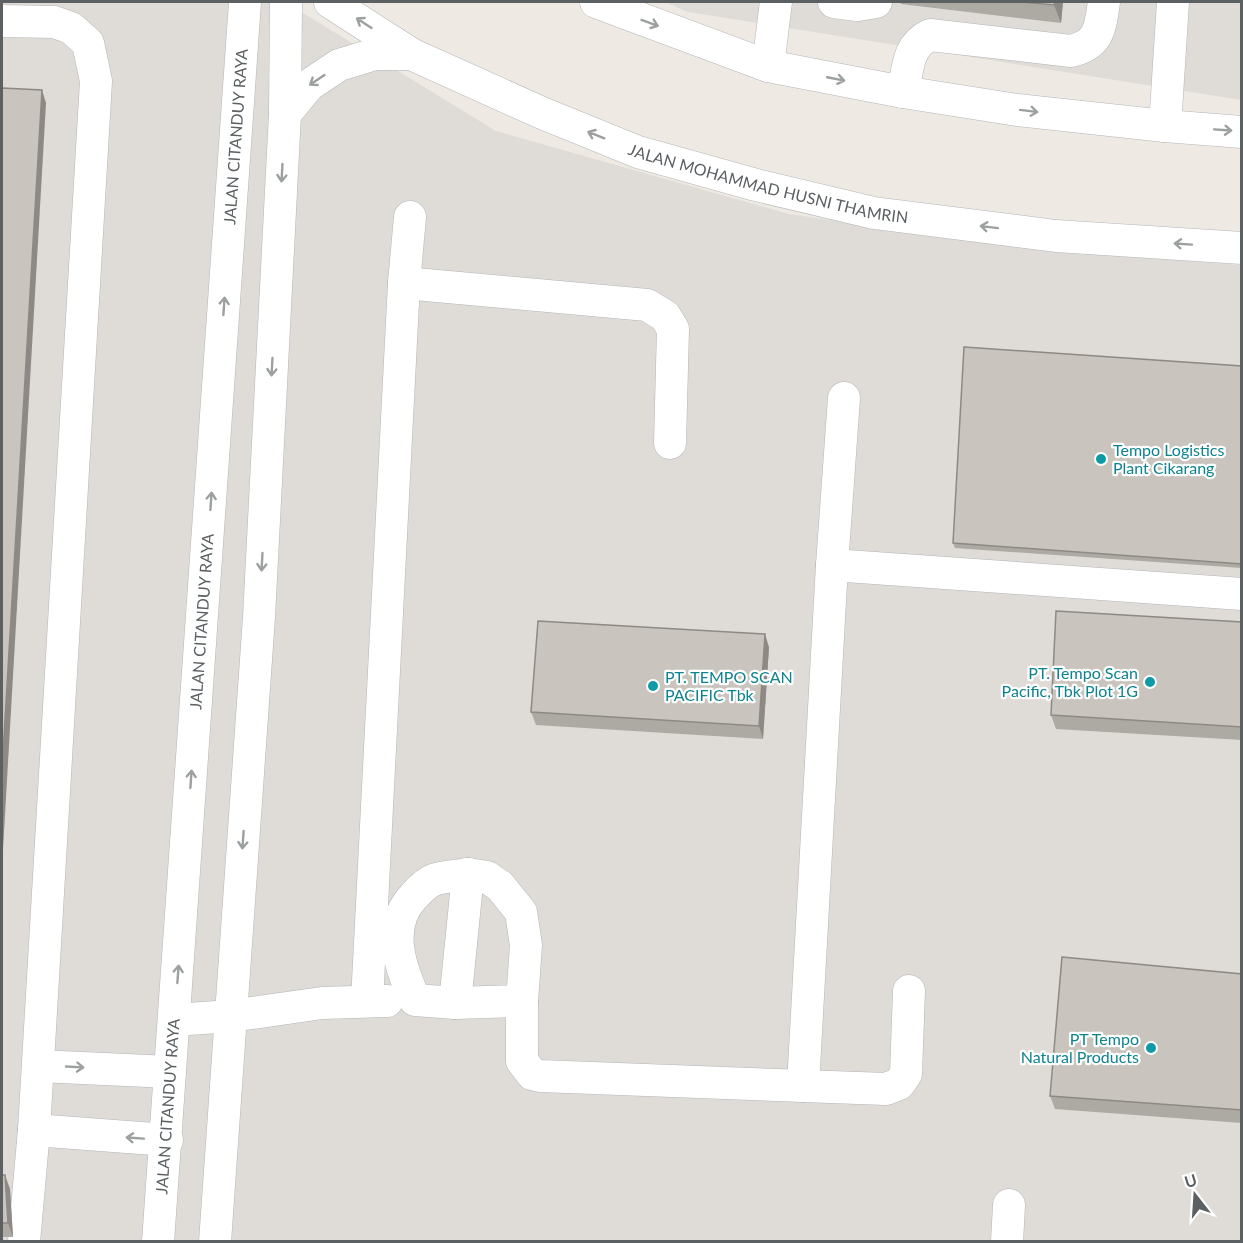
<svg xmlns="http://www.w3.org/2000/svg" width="1243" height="1243" font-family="Lato,sans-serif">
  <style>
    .industrial { fill: #dfdbd7 }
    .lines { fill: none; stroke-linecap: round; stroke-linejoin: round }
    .minor-casing { stroke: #b3b6ba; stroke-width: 33 }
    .minor { stroke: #fff; stroke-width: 32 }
    .wall { fill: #ada9a3 }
    .shaded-wall { fill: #8d8985 }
    .building { fill: #c9c4be; stroke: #8d8985; stroke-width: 1.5 }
    .oneway { stroke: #9da0a1 }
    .culture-dot { fill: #0f9aa8; stroke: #fff; stroke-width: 2 }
    .labels { text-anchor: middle; stroke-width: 4.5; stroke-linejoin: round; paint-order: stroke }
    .street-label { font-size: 16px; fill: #5b6063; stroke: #fff }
    .culture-label { font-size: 16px; fill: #0d838f; stroke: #fff; text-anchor: start }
  </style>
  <rect width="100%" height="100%" fill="#eee9e2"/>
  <g class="industrial">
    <polygon points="2,2 285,2 496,131 789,214 1034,249 1241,265 1241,1241 2,1242"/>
    <polygon points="665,2 1241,2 1241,100 688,12"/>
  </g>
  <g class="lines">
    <g class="minor-casing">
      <g id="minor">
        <path id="s1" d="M 330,2 L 411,54 L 542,113 L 638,152 L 756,185 L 874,213 L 1056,236 L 1242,248"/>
        <polyline points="596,2 768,66 903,92 1017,110 1165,126 1242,132"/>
        <polyline points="834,2 858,5 876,2"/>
        <polyline points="2,21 54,22 71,28 88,43 96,81 34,1130 24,1242"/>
        <polyline points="768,66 776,2"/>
        <path d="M 903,92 C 908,69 907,46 930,35 L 1071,51 C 1100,44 1100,28 1104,2"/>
        <polyline points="285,114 309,85 339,65 375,54 411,54"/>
        <polyline points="1165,126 1173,2"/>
        <polyline points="404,283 647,305 665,316 673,329 670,443"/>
        <polyline points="832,565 844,398"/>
        <path d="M 468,874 L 487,877 L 500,886 L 521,912 L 526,945 L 522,1001 L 455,1003 L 415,1000 C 400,967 385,926 414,896 C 420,889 427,882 436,879 C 446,876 458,876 468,874 Z"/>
        <polyline points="367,1001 404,283 410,217"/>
        <polyline points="522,1001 522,1061 532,1074 540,1076 803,1086 832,565 1242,594"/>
        <polyline points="455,1003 468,874"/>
        <polyline points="174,1020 231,1016 322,1003 387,1001"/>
        <polyline points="38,1066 170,1072"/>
        <polyline points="803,1086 886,1089 899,1084 906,1074 909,991"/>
        <polyline points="34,1130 167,1140"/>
        <path id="s2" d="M 158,1242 L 245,2"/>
        <polyline points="215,1242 259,617 285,114 286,2"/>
        <polyline points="1007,1242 1009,1205"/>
      </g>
    </g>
    <use href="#minor" class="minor"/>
  </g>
  <g class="wall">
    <polygon points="900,2 1063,2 1061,23 901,4"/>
    <polygon points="1242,366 1242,568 955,548 953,543"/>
    <polygon points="1242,622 1242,740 1056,729 1051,715"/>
    <polygon points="769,647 763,739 536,725 531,712"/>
    <polygon points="1242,974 1242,1123 1055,1109 1050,1096"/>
    <polygon points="2,1175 10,1189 13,1237 2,1237"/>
  </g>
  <g class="shaded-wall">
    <polygon points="1055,2 1063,2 1061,23 1054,5"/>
    <polygon points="42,90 46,103 2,867 2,771"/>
    <polygon points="765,634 769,647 763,739 759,726"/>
    <polygon points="5,1175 10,1189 13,1237 8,1223"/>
  </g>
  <g class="building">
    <polygon points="1022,2 1055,2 1054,5"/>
    <polygon points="2,88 42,90 2,771"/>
    <polygon points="964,347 1242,366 1242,564 953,543"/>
    <polygon points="1056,611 1242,622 1242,727 1051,715"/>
    <polygon points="538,621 765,634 759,726 531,712"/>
    <polygon points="1062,957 1242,974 1242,1110 1050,1096"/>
    <polygon points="2,1175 5,1175 8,1223 2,1223"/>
  </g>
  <defs><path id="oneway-shaft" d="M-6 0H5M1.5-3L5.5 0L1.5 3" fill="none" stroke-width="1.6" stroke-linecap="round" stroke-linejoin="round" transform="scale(1.5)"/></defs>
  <g class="oneway">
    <use href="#oneway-shaft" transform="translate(364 23) rotate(-147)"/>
    <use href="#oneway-shaft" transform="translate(650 23) rotate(20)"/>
    <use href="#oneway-shaft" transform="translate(836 79) rotate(11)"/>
    <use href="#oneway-shaft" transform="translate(317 80) rotate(146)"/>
    <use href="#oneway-shaft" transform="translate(1029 111) rotate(7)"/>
    <use href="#oneway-shaft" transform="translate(1223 130) rotate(4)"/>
    <use href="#oneway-shaft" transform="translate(596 135) rotate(-158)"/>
    <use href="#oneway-shaft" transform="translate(282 173) rotate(93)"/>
    <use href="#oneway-shaft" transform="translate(989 227) rotate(-173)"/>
    <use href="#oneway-shaft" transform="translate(1183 244) rotate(-176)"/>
    <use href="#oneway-shaft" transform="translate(224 306) rotate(-86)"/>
    <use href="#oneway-shaft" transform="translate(272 367) rotate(93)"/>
    <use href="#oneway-shaft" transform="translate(211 501) rotate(-86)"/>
    <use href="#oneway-shaft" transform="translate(262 562) rotate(93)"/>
    <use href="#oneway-shaft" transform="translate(191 779) rotate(-86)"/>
    <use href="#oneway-shaft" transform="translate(243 840) rotate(94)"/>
    <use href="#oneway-shaft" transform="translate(178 974) rotate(-86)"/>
    <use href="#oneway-shaft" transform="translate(75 1067) rotate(3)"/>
    <use href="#oneway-shaft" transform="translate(135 1138) rotate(-176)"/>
  </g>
  <g class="culture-dot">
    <circle cx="1101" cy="459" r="6"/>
    <circle cx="1150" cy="682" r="6"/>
    <circle cx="653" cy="686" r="6"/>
    <circle cx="1151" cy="1048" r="6"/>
  </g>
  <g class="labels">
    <g class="street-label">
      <text dy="6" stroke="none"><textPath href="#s2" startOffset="1108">JALAN CITANDUY RAYA</textPath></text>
      <text dy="6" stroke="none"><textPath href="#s1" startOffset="478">JALAN MOHAMMAD HUSNI THAMRIN</textPath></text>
      <text dy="6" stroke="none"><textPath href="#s2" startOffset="622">JALAN CITANDUY RAYA</textPath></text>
      <text dy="6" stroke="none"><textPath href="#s2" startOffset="136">JALAN CITANDUY RAYA</textPath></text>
    </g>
    <g class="culture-label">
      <text x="1113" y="456">Tempo Logistics<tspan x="1113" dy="18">Plant Cikarang</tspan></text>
      <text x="1138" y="679" text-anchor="end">PT. Tempo Scan<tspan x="1138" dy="18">Pacific, Tbk Plot 1G</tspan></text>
      <text x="665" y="683">PT. TEMPO SCAN<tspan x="665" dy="18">PACIFIC Tbk</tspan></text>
      <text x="1139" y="1045" text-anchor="end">PT Tempo<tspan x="1139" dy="18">Natural Products</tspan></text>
    </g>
  </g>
  <rect width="1243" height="1243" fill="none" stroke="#5b6063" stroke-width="6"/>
  <g transform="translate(1195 1195) rotate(343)" stroke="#ffffff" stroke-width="4.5" paint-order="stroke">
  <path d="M0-4.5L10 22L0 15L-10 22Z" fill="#5b6063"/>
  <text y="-9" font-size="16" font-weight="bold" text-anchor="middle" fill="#5b6063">U</text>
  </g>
</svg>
